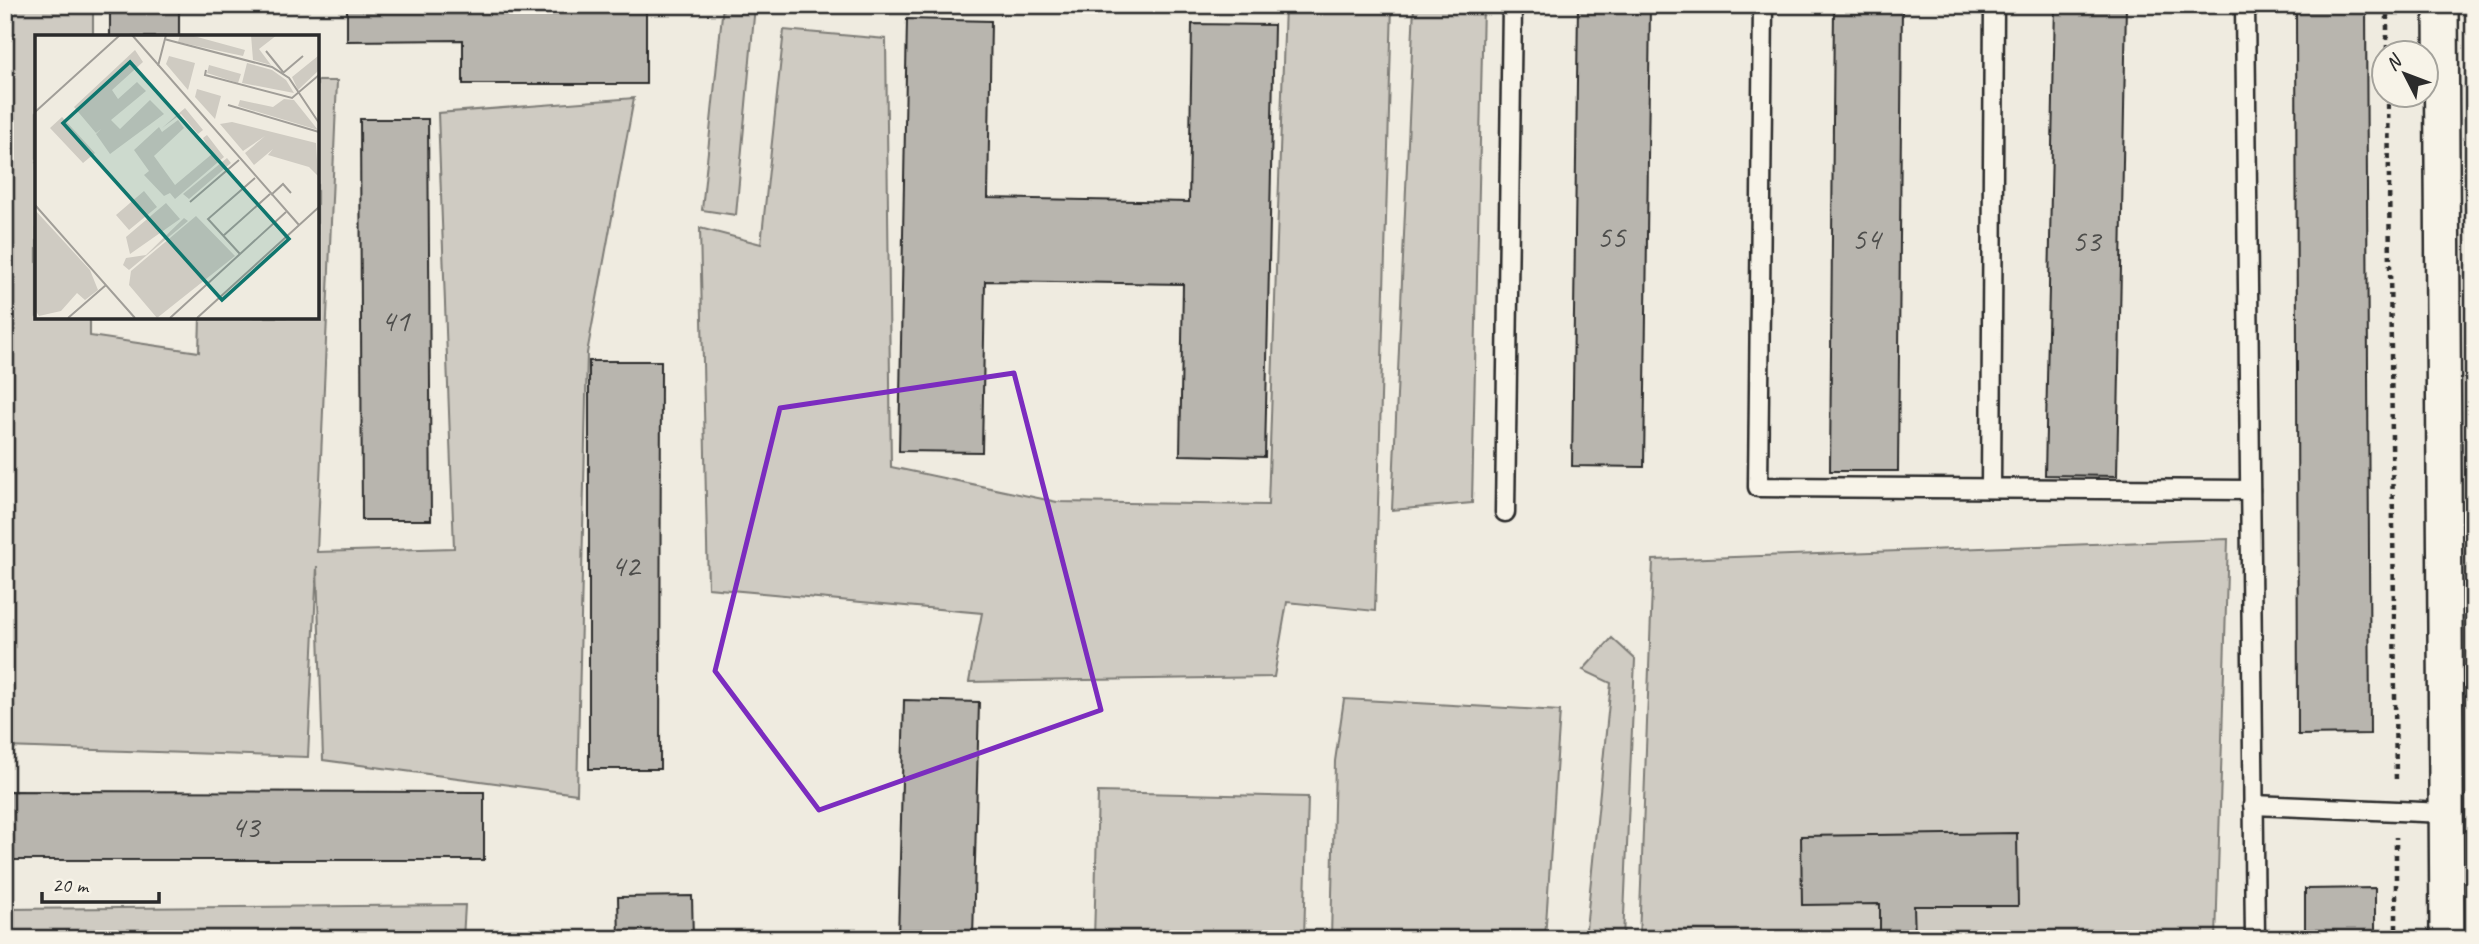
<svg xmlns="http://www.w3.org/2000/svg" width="2479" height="944" font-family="Caveat,sans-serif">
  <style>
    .green { fill: #cfcbc2; stroke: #7d7b76; stroke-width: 2 }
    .building { fill: #b8b5ae; stroke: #2b2b2b; stroke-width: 2 }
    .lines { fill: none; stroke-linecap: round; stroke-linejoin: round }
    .lane-casing { stroke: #2b2b2b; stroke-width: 23 }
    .street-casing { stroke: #2b2b2b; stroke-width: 38 }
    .path { stroke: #2b2b2b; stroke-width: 4.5; stroke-dasharray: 5 5; stroke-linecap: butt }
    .lane { stroke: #f7f3e8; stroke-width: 18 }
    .street { stroke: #f7f3e8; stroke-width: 33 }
    .marked { fill: none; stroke: #7b2cbf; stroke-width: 5; stroke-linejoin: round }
    .labels { text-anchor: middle; stroke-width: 5; stroke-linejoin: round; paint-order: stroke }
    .number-label { font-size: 32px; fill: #4e4e4c }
    .inset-road { fill: none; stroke: #a19e98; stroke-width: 2 }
    .view { fill: #0f766e; fill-opacity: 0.15; stroke: #0f766e; stroke-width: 3.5 }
    .inset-edge { fill: none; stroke: #2b2b2b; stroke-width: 3.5 }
  </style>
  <rect width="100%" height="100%" fill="#efebe0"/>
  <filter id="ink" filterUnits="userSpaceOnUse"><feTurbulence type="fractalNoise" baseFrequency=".0143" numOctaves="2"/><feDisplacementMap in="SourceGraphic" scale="14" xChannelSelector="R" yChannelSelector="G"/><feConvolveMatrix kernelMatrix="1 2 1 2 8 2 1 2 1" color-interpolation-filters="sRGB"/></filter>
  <g filter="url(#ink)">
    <g class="green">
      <polygon points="5,5 93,5 93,37 37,37 37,317 90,317 90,336 199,352 200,317 317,317 317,81 337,81 317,552 454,548 438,113 634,98 587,353 577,794 323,760 317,566 308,757 5,747"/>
      <polygon points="723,5 755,5 736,215 702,210"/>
      <polygon points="1285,5 1392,5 1375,611 1287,602 1274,677 969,682 982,613 708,588 700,228 761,244 784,30 886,39 891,467 1057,502 1268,505"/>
      <polygon points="1414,5 1483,5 1472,503 1392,510"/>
      <polygon points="2228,539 2216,939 1639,939 1653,560"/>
      <polygon points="1612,638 1635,659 1623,939 1585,939 1611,683 1583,670"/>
      <polygon points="1344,699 1560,711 1545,939 1331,939 1335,761"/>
      <polygon points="1098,792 1308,797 1304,939 1094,939"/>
      <polygon points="465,905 463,939 5,939 5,909"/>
    </g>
    <g class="building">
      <rect x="110" y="5" width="69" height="32"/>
      <polygon points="347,5 646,5 646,84 463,84 463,40 347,41"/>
      <polygon points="1578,5 1650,5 1644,467 1572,466"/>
      <polygon points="1834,5 1902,5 1898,471 1830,471"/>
      <polygon points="2055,5 2126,5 2117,476 2045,475"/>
      <polygon points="2296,5 2366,5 2370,734 2298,735"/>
      <polygon points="907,19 991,21 988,198 1189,202 1192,24 1274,25 1265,457 1180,455 1183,284 985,281 982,452 899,451"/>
      <polygon points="360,119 428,119 431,520 362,520"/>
      <polygon points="589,361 661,361 660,769 589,769"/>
      <polygon points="904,700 979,702 973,939 898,939"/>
      <polygon points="5,791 484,792 484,860 5,860"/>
      <polygon points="2017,833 2018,906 1914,906 1915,939 1880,939 1880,904 1802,905 1801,836"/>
      <polygon points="2375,888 2375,939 2305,939 2305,889"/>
      <polygon points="692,896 693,939 619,939 618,897"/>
    </g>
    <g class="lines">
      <g class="lane-casing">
        <g id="lane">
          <polyline points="1763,5 1758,487 2250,490"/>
          <polyline points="2245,5 2255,939"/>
          <polyline points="1991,488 1994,5"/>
          <polyline points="1505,512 1512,5"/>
          <polyline points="2253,805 2446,813"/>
        </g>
      </g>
      <g class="street-casing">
        <polyline id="street" points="2441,5 2447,939"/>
      </g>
      <g class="path">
        <polyline points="2387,5 2387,52"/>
        <polyline points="2388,94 2396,783"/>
        <polyline points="2396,939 2396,837"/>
      </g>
      <use href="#lane" class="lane"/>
      <use href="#street" class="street"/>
    </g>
  </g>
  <path class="marked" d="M 1014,373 L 1101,710 L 819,810 L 715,671 L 780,408 Z"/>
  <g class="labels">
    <g class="number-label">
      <text x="1611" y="247">55</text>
      <text x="1866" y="249">54</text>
      <text x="2086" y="251">53</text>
      <text x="395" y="331">41</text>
      <text x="625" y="576">42</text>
      <text x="245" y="837">43</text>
    </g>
  </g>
  <g transform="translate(35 35)">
    <rect width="284" height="284" fill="#efebe0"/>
    <path d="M 145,0 L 155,0 L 210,15 L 208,21 L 143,7 ZM 216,0 L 242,0 L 224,14 L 236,30 L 218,25 ZM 100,15 L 108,27 L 77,55 L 83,64 L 102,47 L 111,56 L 76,85 L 85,94 L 115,65 L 129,79 L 75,119 L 61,99 L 66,94 L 61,98 L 39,72 ZM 134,21 L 160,28 L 153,55 L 131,29 ZM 283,21 L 283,36 L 263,55 L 257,42 ZM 212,28 L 237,35 L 251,45 L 259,58 L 207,48 ZM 174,30 L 206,39 L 203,48 L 172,38 ZM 162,54 L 186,61 L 180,84 L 160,62 ZM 249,64 L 259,65 L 283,95 L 203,71 L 205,65 L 238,72 ZM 150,73 L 168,95 L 163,99 L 146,79 L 127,93 ZM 27,82 L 60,118 L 48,128 L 15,93 ZM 143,85 L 149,93 L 119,121 L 140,150 L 177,119 L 168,103 L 172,100 L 189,122 L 140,164 L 135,158 L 129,161 L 109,140 L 114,136 L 99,115 L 124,92 L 127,97 ZM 197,87 L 281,108 L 283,141 L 274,132 L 233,120 L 238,114 L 219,130 L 210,118 L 230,101 L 208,116 L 185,89 ZM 192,123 L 196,128 L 154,164 L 148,159 ZM 109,156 L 122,172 L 94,195 L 81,180 ZM 131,168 L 145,184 L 95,219 L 91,202 ZM 0,175 L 55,235 L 63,255 L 50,265 L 42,258 L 26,276 L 4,281 L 0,275 ZM 161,181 L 200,221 L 122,283 L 94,250 L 96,236 ZM 149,183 L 153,186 L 94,235 L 88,230 L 91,223 L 111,220 Z" fill="#cfcbc2"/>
    <path class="inset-road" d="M 97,0 L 264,190M 129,4 L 237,32 L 254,43 L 284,88M 231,16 L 248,37M 123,31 L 131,0M 171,35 L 170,40 L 257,63 L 284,40M 248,38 L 268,21M 193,70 L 284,97M 0,77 L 85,0M 236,160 L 248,149 L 256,158M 155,167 L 204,125M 0,170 L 100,283M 188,201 L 235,159M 205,219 L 173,184 L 220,143M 33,283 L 71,250M 135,283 L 251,177M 162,283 L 284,172"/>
    <path class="view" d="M 95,27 L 254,204 L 187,265 L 28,88 Z"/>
    <rect width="284" height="284" class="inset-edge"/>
  </g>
  <rect width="2479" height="944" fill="none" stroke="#f7f3e8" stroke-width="28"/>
  <rect x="14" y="14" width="2451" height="916" fill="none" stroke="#2b2b2b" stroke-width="2.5" filter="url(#ink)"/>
  <g transform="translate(2405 74) rotate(312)"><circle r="33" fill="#f7f3e8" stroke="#a5a39c" stroke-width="2"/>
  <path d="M0-5L12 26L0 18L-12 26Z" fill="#2b2b2b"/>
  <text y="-10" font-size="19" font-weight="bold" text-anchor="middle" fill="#2b2b2b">N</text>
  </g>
  <path d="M42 892v10h117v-10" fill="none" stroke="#2b2b2b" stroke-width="3.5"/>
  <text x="52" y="892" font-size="21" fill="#2b2b2b" stroke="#f7f3e8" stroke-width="5" paint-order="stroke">20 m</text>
</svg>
